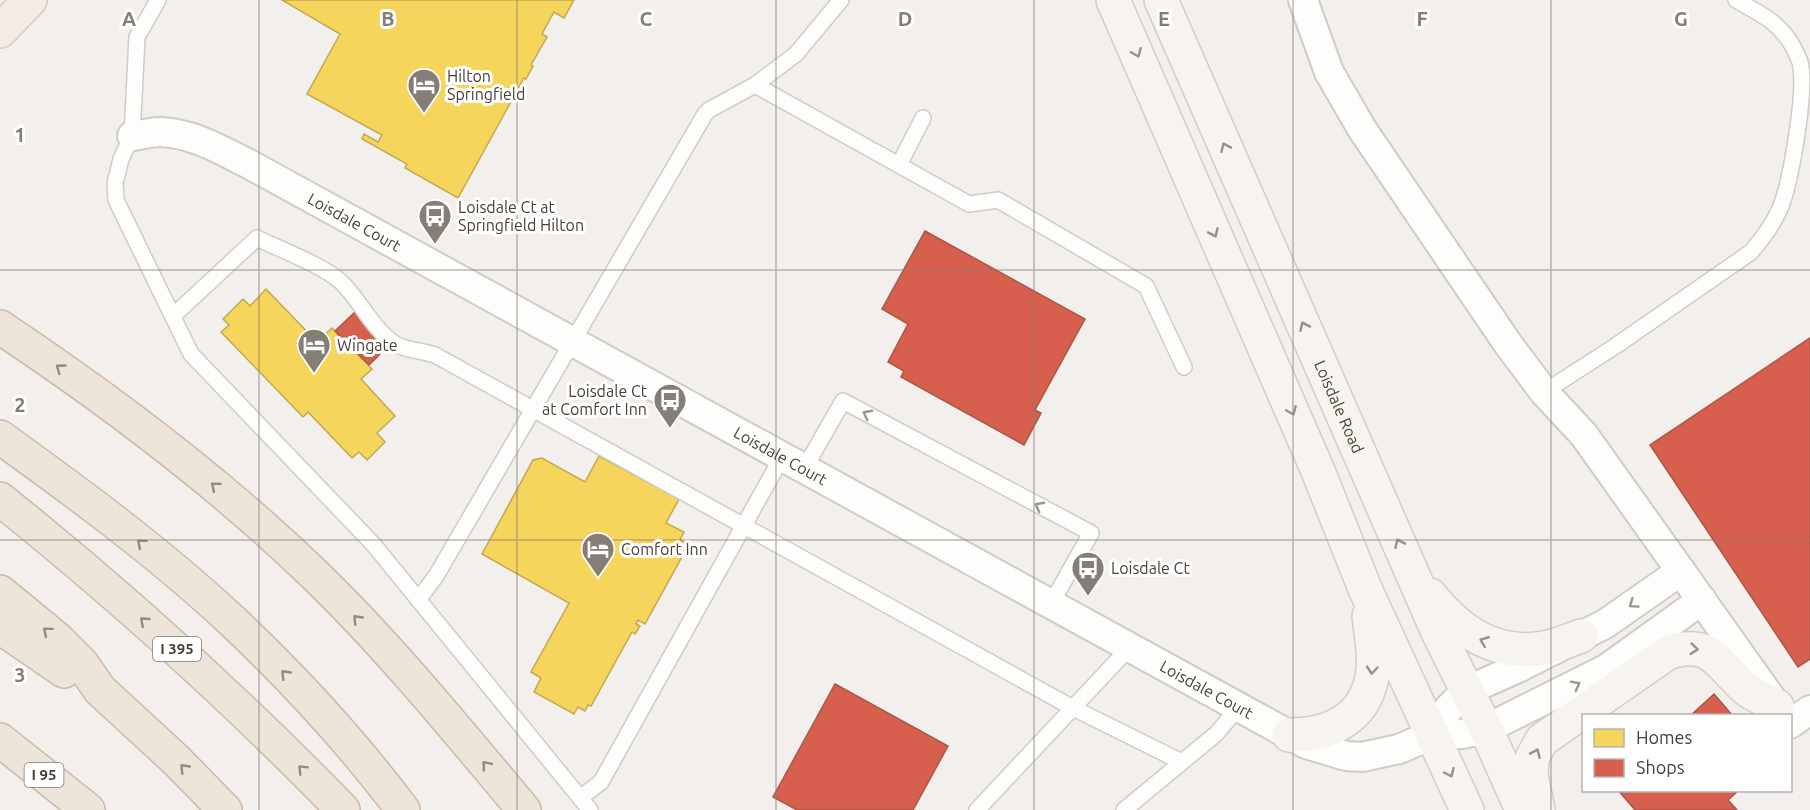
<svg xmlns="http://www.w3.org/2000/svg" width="1810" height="810" font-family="Ubuntu,sans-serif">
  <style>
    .homes { fill: #f6d55c; stroke: #c2a851; stroke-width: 1.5 }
    .shops { fill: #d6604d; stroke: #ac5646; stroke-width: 1.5 }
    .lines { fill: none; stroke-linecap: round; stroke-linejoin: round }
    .service-casing { stroke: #cfccc8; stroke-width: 18 }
    .minor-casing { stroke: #cfccc8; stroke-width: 32 }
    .secondary-casing { stroke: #d3cdc4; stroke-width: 36 }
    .primary-casing { stroke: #d5cab9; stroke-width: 36 }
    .motorway-casing { stroke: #cbb9a6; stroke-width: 36 }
    .service { stroke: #fdfdfc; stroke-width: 15 }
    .minor { stroke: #fdfdfc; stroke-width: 28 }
    .secondary { stroke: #f7f4f0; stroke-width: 33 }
    .primary { stroke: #f2ece4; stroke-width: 33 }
    .motorway { stroke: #ede5da; stroke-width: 33 }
    .oneway { stroke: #98918a }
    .oneway2 { stroke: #938a80 }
    .oneway3 { stroke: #9b9590 }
    .grid { fill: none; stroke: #857d76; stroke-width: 1.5; stroke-opacity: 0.55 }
    .labels { text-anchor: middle; stroke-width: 6; stroke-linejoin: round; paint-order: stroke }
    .shield { fill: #fff; stroke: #807973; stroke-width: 1.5 }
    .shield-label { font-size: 15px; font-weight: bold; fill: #4a4037 }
    .poi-label { font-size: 16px; fill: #4a4037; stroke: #fff; text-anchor: start }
    .street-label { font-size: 16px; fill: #4a4037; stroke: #fff }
    .grid-label { font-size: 20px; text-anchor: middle; font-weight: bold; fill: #857d76; stroke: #fff; stroke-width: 6; stroke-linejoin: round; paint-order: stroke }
  </style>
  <rect width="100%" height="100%" fill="#f2efec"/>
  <g class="homes">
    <polygon points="282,0 574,0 564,18 554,12 542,34 547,37 531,65 533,66 526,79 524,78 458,198 405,168 407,164 362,139 364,134 378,142 382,135 307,94 340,34"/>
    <polygon points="266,289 317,342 332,328 372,369 361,379 395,416 377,433 385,442 367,460 359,452 352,458 308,412 303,417 221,332 229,325 223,319 243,299 250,306"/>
    <polygon points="599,456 679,499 666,523 684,532 680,540 689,544 645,624 638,620 636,624 640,626 635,634 632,632 591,706 588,705 585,711 578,707 574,714 534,692 541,678 531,672 569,603 482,554 533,460 542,458 585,482"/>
  </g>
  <g class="shops">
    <polygon points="925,231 1085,319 1035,410 1041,413 1024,445 901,377 904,371 888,362 908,324 882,309"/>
    <polygon points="355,312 388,346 369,365 335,331"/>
    <polygon points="1810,338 1810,659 1798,667 1650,445"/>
    <polygon points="835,684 948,746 913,810 797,810 773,797"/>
    <polygon points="1714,694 1733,716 1690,716"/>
    <polygon points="1618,790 1739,790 1728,800 1737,810 1635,810"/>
  </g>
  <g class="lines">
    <g class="service-casing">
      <g id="service">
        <polyline points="158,0 137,37 132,136 121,159 115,183 116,200 191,354 373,544 590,810"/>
        <polyline points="755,85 969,204 998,200 1146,286 1184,367"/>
        <polyline points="899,165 923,118"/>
        <path d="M 173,316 L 257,238 C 279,249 322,265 340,281 C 360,299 371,328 395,344 C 407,351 422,350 435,355 L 1073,708 L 1182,762"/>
        <path d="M 1544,392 L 1614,347 L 1751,252 C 1763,238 1774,224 1781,206 C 1791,180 1807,89 1800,62 C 1798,57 1795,50 1792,45 C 1779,22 1759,13 1736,0"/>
        <polyline points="804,469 843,401 1091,533 1051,604"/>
        <polyline points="418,600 436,576 705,114 709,110 755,85 796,54 841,0"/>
        <polyline points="580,798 601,782 782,457"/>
        <polyline points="977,810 1130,647"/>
        <polyline points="1124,810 1216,734 1239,707"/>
      </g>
    </g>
    <g class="minor-casing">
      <g id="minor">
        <polyline points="1303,0 1329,72 1362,129 1508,344 1544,392 1584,435 1776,705"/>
        <path id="s1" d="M 132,136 C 141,135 151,132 160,132 C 192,133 219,149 247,163 L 1306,744 L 1346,756 L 1362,757 L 1399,749 L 1432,735 L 1462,734 L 1486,729 L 1606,669 L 1702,600"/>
        <polyline points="1790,724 1810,710"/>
        <polyline points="1432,735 1449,708 1466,691 1518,668 1605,624 1681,571"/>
      </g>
    </g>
    <g class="secondary-casing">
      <g id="secondary">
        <polyline points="1113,0 1318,471 1366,591 1467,810"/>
        <path id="s2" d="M 1161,0 L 1437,630 L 1486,729 L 1522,810"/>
        <path d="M 1430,595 C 1457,629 1491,654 1537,649 C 1551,648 1567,641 1581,636"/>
        <path d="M 1289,735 C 1329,735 1364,720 1372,677 C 1376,657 1371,636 1369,616"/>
        <path d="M 1538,810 L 1531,775 L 1532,758 L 1542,740 L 1669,652 C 1711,640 1717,662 1744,687 C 1752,695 1766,700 1777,706"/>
      </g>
    </g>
    <g class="primary-casing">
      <polyline id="primary" points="0,31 30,0"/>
    </g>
    <g class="motorway-casing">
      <g id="motorway">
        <path d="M 0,327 C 111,401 220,483 316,576 C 391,649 457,730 524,810"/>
        <path d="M 0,437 C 79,494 158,552 229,618 C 292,677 351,741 403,810"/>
        <path d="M 0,499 C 121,596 235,699 343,810"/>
        <polyline points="0,592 57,639 82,664 100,690 176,760 225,810"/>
        <polyline points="0,627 64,671"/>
        <polyline points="0,740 88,810"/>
      </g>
    </g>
    <use href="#service" class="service"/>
    <use href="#minor" class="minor"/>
    <use href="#secondary" class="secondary"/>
    <use href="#primary" class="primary"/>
    <use href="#motorway" class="motorway"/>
  </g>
  <defs><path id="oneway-chevron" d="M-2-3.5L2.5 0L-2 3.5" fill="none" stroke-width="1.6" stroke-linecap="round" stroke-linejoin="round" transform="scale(1.5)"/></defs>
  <g class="oneway">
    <use href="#oneway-chevron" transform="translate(1137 53) rotate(67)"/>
    <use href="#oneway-chevron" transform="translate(1225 147) rotate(-114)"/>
    <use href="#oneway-chevron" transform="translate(1214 233) rotate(66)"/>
    <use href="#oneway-chevron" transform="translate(1304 326) rotate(-114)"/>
    <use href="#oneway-chevron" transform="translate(1292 411) rotate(67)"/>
    <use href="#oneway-chevron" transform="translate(1399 543) rotate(-114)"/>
    <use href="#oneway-chevron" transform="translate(1484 641) rotate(-158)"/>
    <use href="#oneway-chevron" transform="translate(1694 649) rotate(6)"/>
    <use href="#oneway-chevron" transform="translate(1372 670) rotate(95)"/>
    <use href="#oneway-chevron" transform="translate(1536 753) rotate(-66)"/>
    <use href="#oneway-chevron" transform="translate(1450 773) rotate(65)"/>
  </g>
  <g class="oneway2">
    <use href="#oneway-chevron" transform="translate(60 368) rotate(-144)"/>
    <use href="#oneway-chevron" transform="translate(215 486) rotate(-140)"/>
    <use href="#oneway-chevron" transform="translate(141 543) rotate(-140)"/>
    <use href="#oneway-chevron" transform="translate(357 619) rotate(-134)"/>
    <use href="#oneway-chevron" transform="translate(144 621) rotate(-139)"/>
    <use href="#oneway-chevron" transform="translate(47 631) rotate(-140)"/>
    <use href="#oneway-chevron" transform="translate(285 674) rotate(-134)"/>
    <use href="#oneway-chevron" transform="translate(486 765) rotate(-130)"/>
    <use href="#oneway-chevron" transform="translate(184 768) rotate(-134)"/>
    <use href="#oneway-chevron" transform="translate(302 769) rotate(-135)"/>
  </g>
  <g class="oneway3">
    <use href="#oneway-chevron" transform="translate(867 414) rotate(-152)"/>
    <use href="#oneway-chevron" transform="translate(1039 506) rotate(-152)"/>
    <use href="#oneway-chevron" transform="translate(1633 604) rotate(145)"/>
    <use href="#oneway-chevron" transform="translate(1576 685) rotate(-27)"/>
  </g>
  <path class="grid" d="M 259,0 L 259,810M 517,0 L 517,810M 776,0 L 776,810M 1034,0 L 1034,810M 1293,0 L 1293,810M 1551,0 L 1551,810M 0,270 L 1810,270M 0,540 L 1810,540"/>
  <defs>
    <g id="hotel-pin" transform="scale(1.725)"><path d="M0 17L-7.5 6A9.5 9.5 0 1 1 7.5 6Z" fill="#857d76" stroke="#fff"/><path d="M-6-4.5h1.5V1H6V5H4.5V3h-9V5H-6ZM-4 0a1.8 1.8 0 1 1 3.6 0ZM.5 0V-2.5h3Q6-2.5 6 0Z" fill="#fff"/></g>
    <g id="bus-pin" transform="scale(1.725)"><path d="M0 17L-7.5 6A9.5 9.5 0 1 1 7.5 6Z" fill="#857d76" stroke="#fff"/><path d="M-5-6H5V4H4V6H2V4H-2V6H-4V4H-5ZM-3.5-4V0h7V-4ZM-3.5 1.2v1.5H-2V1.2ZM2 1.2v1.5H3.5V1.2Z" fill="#fff"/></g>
  </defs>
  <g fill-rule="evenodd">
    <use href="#hotel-pin" x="424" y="85"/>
    <use href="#bus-pin" x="435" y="216"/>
    <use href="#hotel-pin" x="314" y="345"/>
    <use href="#bus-pin" x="670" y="400"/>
    <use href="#hotel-pin" x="598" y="549"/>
    <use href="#bus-pin" x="1088" y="568"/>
  </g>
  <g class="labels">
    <g class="shield">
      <rect x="153" y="637" width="48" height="24" rx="4.5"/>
      <rect x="24.5" y="763" width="39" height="24" rx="4.5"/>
    </g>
    <g class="shield-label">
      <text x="177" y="654">I 395</text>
      <text x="44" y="780">I 95</text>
    </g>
    <g class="poi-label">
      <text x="447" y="82">Hilton<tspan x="447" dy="18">Springfield</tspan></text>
      <text x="458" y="213">Loisdale Ct at<tspan x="458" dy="18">Springfield Hilton</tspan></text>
      <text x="337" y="351">Wingate</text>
      <text x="647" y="397" text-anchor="end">Loisdale Ct<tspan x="647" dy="18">at Comfort Inn</tspan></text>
      <text x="621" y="555">Comfort Inn</text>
      <text x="1111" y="574">Loisdale Ct</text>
    </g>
    <g class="street-label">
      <text dy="6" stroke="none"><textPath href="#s1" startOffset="244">Loisdale Court</textPath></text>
      <text dy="6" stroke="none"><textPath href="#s2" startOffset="444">Loisdale Road</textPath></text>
      <text dy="6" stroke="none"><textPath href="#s1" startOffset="730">Loisdale Court</textPath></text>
      <text dy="6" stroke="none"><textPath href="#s1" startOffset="1216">Loisdale Court</textPath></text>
    </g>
  </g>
  <g class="grid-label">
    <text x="129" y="26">A</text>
    <text x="388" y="26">B</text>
    <text x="646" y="26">C</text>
    <text x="905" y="26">D</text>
    <text x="1164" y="26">E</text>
    <text x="1422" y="26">F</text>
    <text x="1681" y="26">G</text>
    <text x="20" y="142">1</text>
    <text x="20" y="412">2</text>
    <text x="20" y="682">3</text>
  </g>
  <rect x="1582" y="714" width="210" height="78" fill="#ffffff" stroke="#b7b3af" stroke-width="1.5"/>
  <rect x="1594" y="729" width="30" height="18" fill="#f6d55c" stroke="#b7b3af" stroke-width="1.5"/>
  <text x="1636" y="744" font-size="18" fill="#4a4037">Homes</text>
  <rect x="1594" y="759" width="30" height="18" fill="#d6604d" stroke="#b7b3af" stroke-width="1.5"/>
  <text x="1636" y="774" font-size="18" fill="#4a4037">Shops</text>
</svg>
